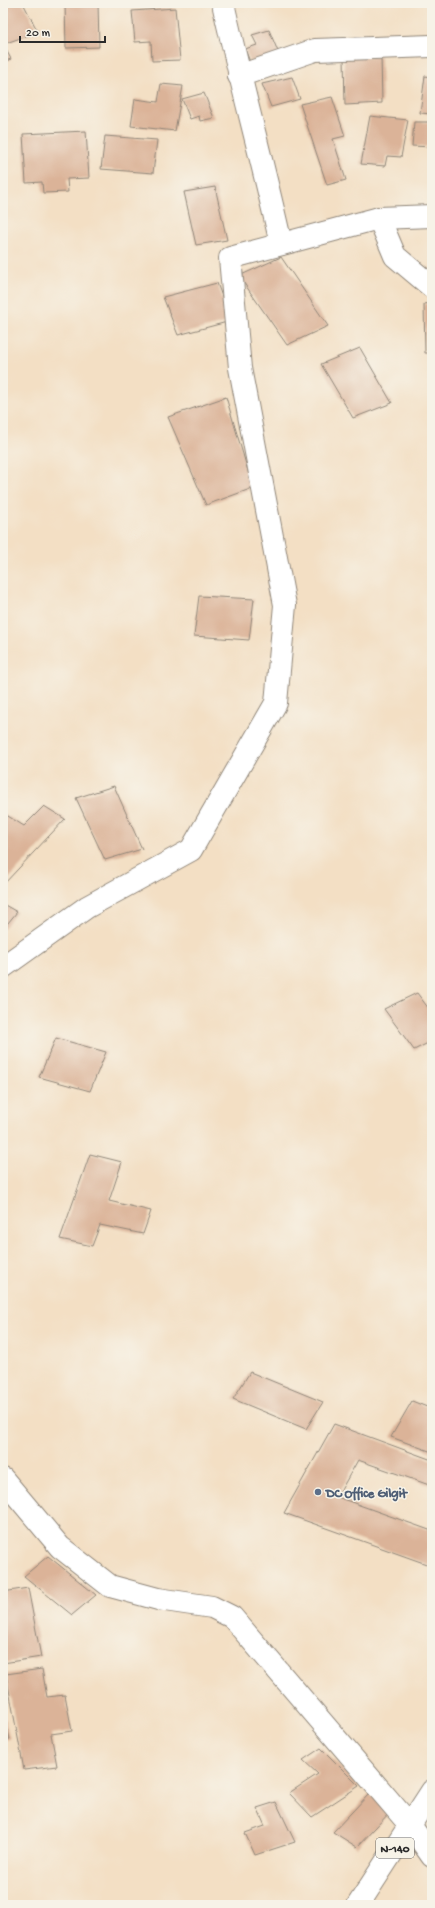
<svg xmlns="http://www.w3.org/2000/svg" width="435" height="1908" font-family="'Gochi Hand',sans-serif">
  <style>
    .building { fill: #dbb398 }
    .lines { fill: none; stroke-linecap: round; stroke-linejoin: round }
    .street-casing { stroke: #8f8578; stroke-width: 24 }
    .highway-casing { stroke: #8f8578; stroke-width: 24 }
    .street { stroke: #fff; stroke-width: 22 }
    .highway { stroke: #fff; stroke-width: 22 }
    .service-dot { fill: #5c6f8a; stroke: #f7f3e8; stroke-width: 1.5 }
    .labels { text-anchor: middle; stroke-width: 3; stroke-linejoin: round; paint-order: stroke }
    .shield { fill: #f7f3e8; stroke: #686764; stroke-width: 1 }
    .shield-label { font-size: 12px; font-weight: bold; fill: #2b2b2b }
    .service-label { font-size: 13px; font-weight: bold; fill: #4e5e75; stroke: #f7f3e8; text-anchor: start }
  </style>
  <rect width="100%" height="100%" fill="#f7f3e8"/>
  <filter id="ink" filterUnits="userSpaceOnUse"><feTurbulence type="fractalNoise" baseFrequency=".025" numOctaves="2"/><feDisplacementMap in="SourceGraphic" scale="8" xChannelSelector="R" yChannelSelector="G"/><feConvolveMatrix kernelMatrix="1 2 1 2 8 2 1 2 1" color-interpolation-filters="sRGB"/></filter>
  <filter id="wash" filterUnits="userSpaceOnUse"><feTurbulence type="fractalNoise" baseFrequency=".012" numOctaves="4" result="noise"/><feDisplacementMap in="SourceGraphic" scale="16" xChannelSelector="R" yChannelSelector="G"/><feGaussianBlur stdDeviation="0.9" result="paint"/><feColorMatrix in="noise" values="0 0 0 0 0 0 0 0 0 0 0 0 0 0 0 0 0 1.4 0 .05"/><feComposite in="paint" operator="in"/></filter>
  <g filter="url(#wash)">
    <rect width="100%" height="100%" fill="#f3dfc4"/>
    <g id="blocks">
      <g class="building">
        <polygon points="3,3 23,3 38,32 3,44"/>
        <polygon points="65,3 98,3 99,47 66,48"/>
        <polygon points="175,8 180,60 152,61 151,41 135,42 132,11"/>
        <polygon points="269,30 279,54 250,62 245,49 257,45 252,35"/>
        <polygon points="3,44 11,59 3,62"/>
        <polygon points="381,56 382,103 345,105 344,57"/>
        <polygon points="425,76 432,77 432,114 420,113"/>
        <polygon points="292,77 300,99 271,107 262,84"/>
        <polygon points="161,84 183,86 175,131 131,126 135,99 158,102"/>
        <polygon points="204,93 214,118 200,121 199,116 190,119 182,99"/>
        <polygon points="332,97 345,136 333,139 346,180 327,185 300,104"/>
        <polygon points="370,116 408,120 401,157 387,156 385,166 361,164"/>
        <polygon points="414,122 432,122 432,147 412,146"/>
        <polygon points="86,131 89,178 67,179 68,192 43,193 42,182 26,183 23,134"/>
        <polygon points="105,136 157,140 153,173 101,169"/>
        <polygon points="215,187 227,240 196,245 184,192"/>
        <polygon points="281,257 328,326 287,345 239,276"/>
        <polygon points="217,283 231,321 178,335 163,297"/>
        <polygon points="432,303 432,353 425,353 424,304"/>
        <polygon points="360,348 392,403 353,418 321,364"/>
        <polygon points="226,397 253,488 206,505 168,417"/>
        <polygon points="199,596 254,599 249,640 194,636"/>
        <polygon points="114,786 142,849 105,860 76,798"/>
        <polygon points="44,806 65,819 3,885 3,813 24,826"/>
        <polygon points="3,904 17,912 3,929"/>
        <polygon points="417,993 432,1013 432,1041 414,1050 384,1009"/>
        <polygon points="56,1038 106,1052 90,1091 39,1077"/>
        <polygon points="90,1154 122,1162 109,1201 151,1211 143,1234 100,1225 92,1246 60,1239"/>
        <polygon points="250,1372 323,1402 306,1429 233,1399"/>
        <polygon points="412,1401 432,1409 432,1452 391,1437"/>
        <polygon points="334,1424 432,1460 432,1486 358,1460 337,1497 432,1531 432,1566 284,1513"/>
        <polygon points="48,1556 96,1595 72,1615 24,1576"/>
        <polygon points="28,1588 41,1657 3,1663 3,1592"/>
        <polygon points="42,1669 47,1697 65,1695 72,1731 51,1734 57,1766 24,1770 6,1674"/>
        <polygon points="3,1713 10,1739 3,1740"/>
        <polygon points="321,1748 359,1786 312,1817 289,1793 318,1774 303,1760"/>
        <polygon points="369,1794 393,1809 357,1847 333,1832"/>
        <polygon points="276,1802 295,1842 255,1855 245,1833 265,1826 257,1808"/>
      </g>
    </g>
  </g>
  <g filter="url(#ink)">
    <use href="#blocks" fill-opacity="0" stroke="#8f8578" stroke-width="1"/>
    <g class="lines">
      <g class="street-casing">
        <g id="street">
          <path d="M 223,3 C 241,84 263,163 281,244"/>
          <polyline points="239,76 315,50 432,46"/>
          <polyline points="379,218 432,216"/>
          <polyline points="3,967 87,907 191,850 276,703 285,605 240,368 230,258 379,218 395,256 432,287"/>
          <polyline points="3,1479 60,1547 110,1586 158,1599 212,1607 232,1617 410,1825 432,1856"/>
        </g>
      </g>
      <g class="highway-casing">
        <polyline id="highway" points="358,1905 432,1791"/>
      </g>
      <use href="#street" class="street"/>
      <use href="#highway" class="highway"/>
    </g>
  </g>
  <circle class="service-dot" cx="318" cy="1492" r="4"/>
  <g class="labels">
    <rect class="shield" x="376" y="1838" width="38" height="20" rx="3"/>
    <g class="shield-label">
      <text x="395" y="1852">N-140</text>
    </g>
    <g class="service-label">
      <text x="326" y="1497">DC Office Gilgit</text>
    </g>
  </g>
  <rect width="435" height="1908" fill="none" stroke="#f7f3e8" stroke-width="16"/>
  <path d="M20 36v6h85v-6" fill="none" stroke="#2b2b2b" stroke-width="2"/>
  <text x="26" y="36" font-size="12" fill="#2b2b2b" stroke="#f7f3e8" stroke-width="3" paint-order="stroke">20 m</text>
</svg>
